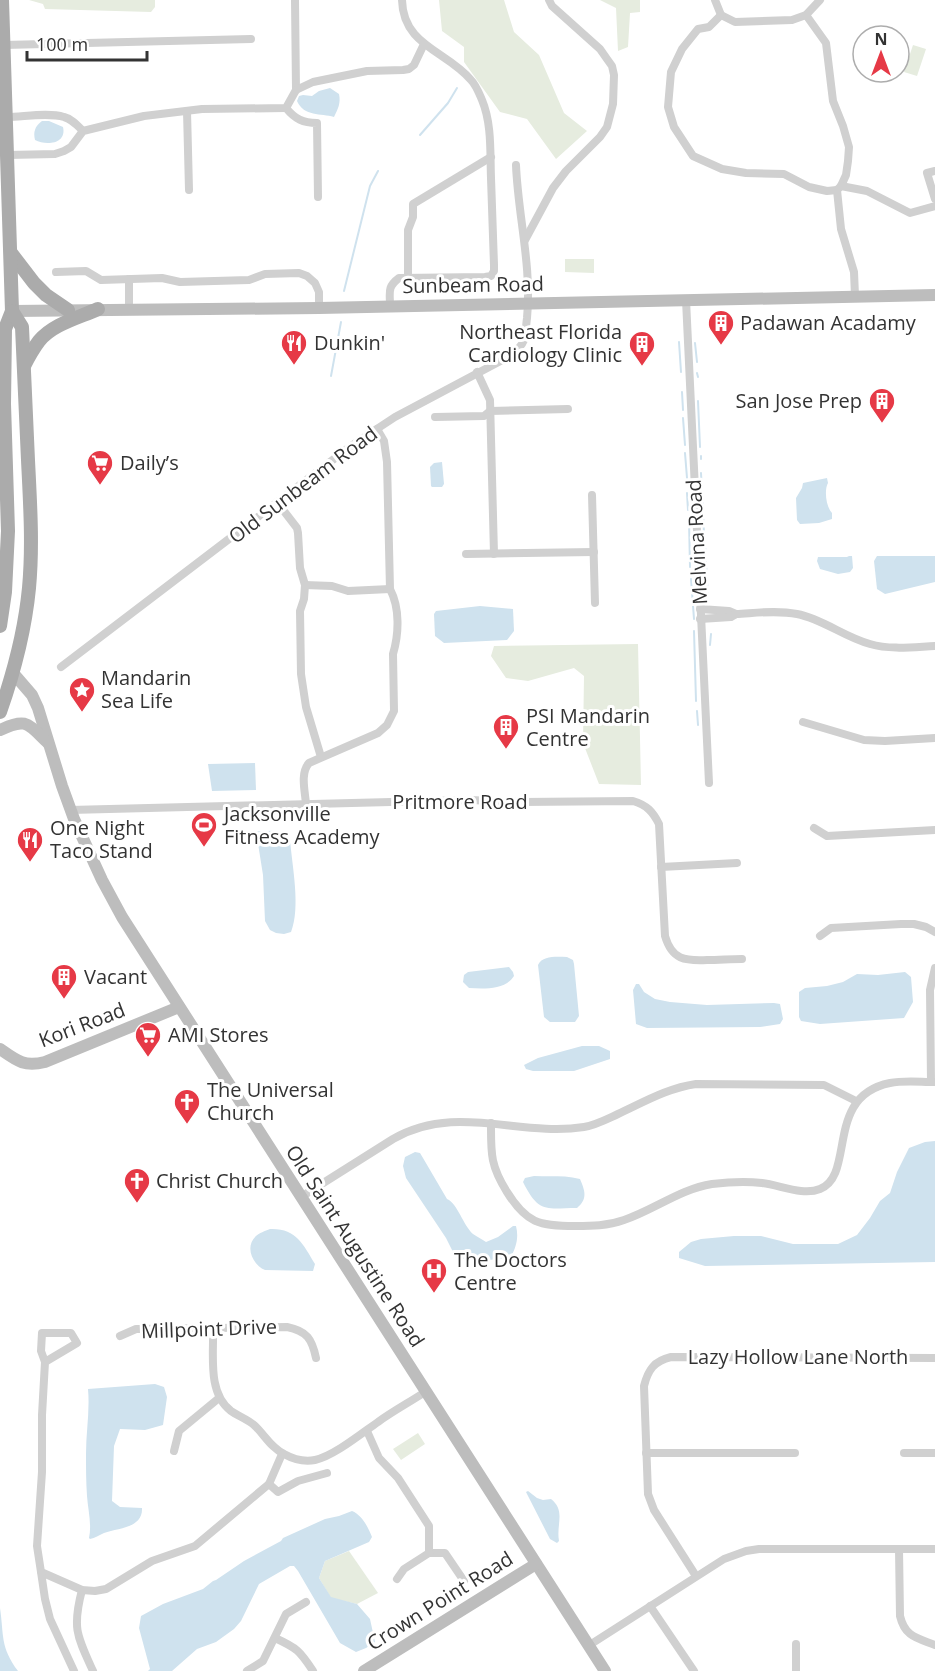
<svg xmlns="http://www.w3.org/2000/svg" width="935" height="1671" font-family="'Open Sans',sans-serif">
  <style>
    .green { fill: #e6ecdf }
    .water { fill: #cfe2ee }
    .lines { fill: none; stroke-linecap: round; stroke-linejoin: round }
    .stream { stroke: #cfe2ee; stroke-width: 2 }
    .street { stroke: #d0d0d0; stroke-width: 8 }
    .secondary { stroke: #bdbdbd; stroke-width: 12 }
    .primary { stroke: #ababab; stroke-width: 14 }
    .labels { text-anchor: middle; stroke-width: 6; stroke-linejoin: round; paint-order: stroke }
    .street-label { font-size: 20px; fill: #333; stroke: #fff }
    .poi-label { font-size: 20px; fill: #333; stroke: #fff; text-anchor: start }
  </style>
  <rect width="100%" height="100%" fill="#fff"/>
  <g class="green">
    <polygon points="29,0 155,0 155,7 151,12 45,9 43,4"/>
    <polygon points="439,0 504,0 514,32 539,55 564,113 587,131 556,159 527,119 500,112 464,62 464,47 442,31"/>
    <polygon points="600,0 640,0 640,12 630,13 628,47 618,51 616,8"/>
    <polygon points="913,45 926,49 917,76 904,72"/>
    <polygon points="565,259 594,259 594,273 565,272"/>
    <polygon points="638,644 641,785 599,784 583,743 584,676 574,668 528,681 506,678 491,656 494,646"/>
    <polygon points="418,1433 425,1444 401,1460 393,1449"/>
    <polygon points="349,1551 378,1593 357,1604 331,1598 319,1578 325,1561"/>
  </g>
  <g class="water">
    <path d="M 330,88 L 339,94 C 341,103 338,109 334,117 C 321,113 304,117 297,101 L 299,96 L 303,95 L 312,96 L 319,91 Z"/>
    <path d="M 42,121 L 49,121 L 63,127 C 67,144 46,146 35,140 C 33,132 35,126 42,121 Z"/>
    <polygon points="442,462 444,484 442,487 432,487 431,486 430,467 434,463"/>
    <path d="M 827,478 L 828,483 C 824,490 826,507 832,513 L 832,519 L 819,523 L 800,524 L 797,520 L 796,498 L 802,488 L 803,483 Z"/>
    <polygon points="849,556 852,556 853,568 850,572 838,574 820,569 817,561 818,557 847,557"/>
    <polygon points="877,556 935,556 935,582 885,594 877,589 874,561"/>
    <polygon points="480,606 513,609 514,631 507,640 444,643 435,636 434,614 436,611"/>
    <polygon points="255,763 256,790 212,791 208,764"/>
    <path d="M 256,831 C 268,833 282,826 290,839 C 292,866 301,907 291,932 L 284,934 L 276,933 L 270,930 L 265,921 L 263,875 Z"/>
    <path d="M 567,957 L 573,960 L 574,964 L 579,1016 L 575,1022 L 550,1022 L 544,1017 L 538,965 C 543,955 557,957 567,957 Z"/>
    <path d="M 509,967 L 513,972 L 514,976 C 505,990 484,989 469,988 L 463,982 L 464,975 L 468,972 Z"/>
    <polygon points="905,972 911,977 913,1002 904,1018 820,1024 801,1021 799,1017 799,992 805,988 827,986 843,982 857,974 878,975"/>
    <polygon points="636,984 639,984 644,992 655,999 670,1002 707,1005 774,1003 780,1004 783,1019 780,1024 760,1027 647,1028 636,1024 633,990"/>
    <polygon points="582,1046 599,1046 610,1051 610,1059 574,1071 533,1071 526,1069 524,1065 538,1058"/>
    <polygon points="935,1141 935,1262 705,1266 679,1258 679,1252 691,1242 701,1239 734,1236 761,1236 793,1244 838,1244 857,1235 870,1218 880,1201 890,1193 897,1172 909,1148 925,1142"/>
    <path d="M 415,1152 L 420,1153 L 423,1158 L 447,1199 C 458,1204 463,1225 473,1234 C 477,1237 482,1239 486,1242 L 498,1237 L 513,1226 L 516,1226 C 519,1238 516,1247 511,1257 L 482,1261 L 456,1258 L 446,1238 L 406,1178 L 403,1166 L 405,1157 Z"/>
    <path d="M 534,1176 C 550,1177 565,1175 580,1179 C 585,1191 588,1199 577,1208 C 546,1208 539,1214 523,1182 L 525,1178 Z"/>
    <path d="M 270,1229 C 296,1228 303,1244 315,1264 L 313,1271 L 265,1270 C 253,1265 244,1247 256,1236 C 259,1233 265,1231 270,1229 Z"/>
    <path d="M 155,1384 L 164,1387 L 167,1397 L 163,1425 L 145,1430 L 120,1429 L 114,1446 L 112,1501 L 120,1507 L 142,1508 C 143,1528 118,1528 104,1533 C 99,1535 95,1538 90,1539 L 89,1538 C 92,1524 88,1510 87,1496 C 86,1482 86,1468 86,1454 C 86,1432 90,1411 88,1389 Z"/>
    <path d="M 528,1491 L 537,1498 L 543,1500 L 551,1499 C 566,1511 556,1524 559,1541 L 557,1543 L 550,1539 L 527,1494 L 526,1492 Z"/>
    <path d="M 352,1511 C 362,1515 368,1527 372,1537 L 369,1542 L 325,1561 L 319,1578 L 331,1597 L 357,1604 L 370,1619 L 375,1642 L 366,1648 L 356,1652 L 340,1643 L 298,1571 L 294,1566 L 290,1566 L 259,1584 L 241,1621 L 234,1629 L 216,1642 L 197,1649 L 172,1671 L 148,1671 L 150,1669 L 139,1628 L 141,1616 L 163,1604 L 203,1589 L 213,1581 L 216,1580 L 244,1561 L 281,1541 L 283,1538 L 325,1519 L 339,1516 Z"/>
    <path d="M 0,1608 C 4,1635 0,1647 18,1671 L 0,1671 Z"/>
  </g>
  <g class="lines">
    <g class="stream">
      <polyline points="420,135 448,103 457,88"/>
      <polyline points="344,291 370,186 378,171"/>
      <polyline points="679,342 681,372"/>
      <polyline points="695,343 697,362"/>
      <polyline points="697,373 698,377"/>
      <polyline points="331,376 341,322"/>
      <polyline points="682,392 683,410"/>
      <polyline points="698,401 700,447"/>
      <polyline points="683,418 685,445"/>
      <polyline points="685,453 687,478"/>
      <polyline points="701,456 701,459"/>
      <polyline points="701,473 704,533"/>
      <polyline points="687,493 688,510"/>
      <polyline points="689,520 690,567"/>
      <polyline points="705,544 708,598"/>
      <polyline points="691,579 694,619"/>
      <polyline points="694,631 696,701"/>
      <polyline points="710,645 711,634"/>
      <polyline points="697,711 698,725"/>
    </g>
    <g class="street">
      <polyline points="295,0 296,90"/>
      <polyline points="715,0 721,15 735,22 792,20 806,15 820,0"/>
      <polyline points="721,15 709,27 698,29 682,49 671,72 668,107 674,127 693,156 722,169 746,173 784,174 809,187 827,191 837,190 841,186 846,175 848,161 849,147 843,126 833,101 826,43 806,15"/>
      <polyline points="4,45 251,39"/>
      <path d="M 286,108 C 295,119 303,123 317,123 L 318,197"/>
      <polyline points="187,111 189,190"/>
      <path d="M 7,117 C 23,117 48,112 64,117 C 72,119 77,125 83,131"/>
      <polyline points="8,155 55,154 64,151 71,147 83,131 144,116 202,109 286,108 296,90 313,82 367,71 403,70 409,69 414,65 424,44"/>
      <polyline points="935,171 927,173 935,199"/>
      <polyline points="841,186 867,191 910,213 935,206"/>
      <polyline points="837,190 841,229 854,272 855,296"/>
      <polyline points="525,240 553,188 566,171 600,137 607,127 613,104 614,75 612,66 607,59 600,49 552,6 549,0"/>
      <polyline points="56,272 86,271 101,280 162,278 180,282 249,280 265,274 299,273 307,276 315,283 319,292 319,308"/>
      <polyline points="408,277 408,230 413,217 413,204 491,157"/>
      <polyline points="129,279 129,309"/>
      <polyline points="686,300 709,783"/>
      <path d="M 390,306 C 390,292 387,287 399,278 L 485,277 L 491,276 L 494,271 L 494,265 C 493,236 492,207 491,178 C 490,152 492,124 482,100 C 479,93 476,85 471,80 C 447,51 403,46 402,0"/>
      <polyline points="477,372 490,400 494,554"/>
      <polyline points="435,417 484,416 490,411 568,409"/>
      <polyline points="592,495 595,603"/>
      <polyline points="277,502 297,528 298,533 300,568 305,585 304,599 300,611 301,674 306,707 321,757"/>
      <polyline points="466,554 594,552"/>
      <polyline points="305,585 332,586 348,591 390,589"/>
      <polyline points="700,609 729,611 736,614"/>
      <path d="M 700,619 L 731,617 L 736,614 C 756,613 777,610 797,614 C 823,619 844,637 870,644 C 891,650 913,647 935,646"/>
      <path d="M 61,667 L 351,446 L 395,417 L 508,357 C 514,353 521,348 524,340 C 526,333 526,325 527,318 C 532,266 518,216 516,165"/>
      <polyline points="803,722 864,740 885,741 935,738"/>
      <path d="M 306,804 C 305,791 300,773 309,763 L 378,733 L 387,725 L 394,711 L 393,654 C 399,634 400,608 390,589 L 387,462 L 384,441 L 377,429"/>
      <path d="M 70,810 L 469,800 L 522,802 L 633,801 C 647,805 653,812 659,824 L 665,936 C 672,960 685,961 707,960 C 719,960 730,959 742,959"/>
      <polyline points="814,828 827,836 935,830"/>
      <polyline points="661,867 737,863"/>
      <polyline points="820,936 831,928 901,924 914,924 926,927 935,932"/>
      <polyline points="931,1082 930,990 935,968"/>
      <path d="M 491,1123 C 491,1153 490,1165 507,1192 C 526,1223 539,1226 575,1226 C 592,1226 607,1226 624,1220 C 654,1210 680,1189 712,1184 C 728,1182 746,1181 762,1183 C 780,1185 803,1196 820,1189 C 856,1175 824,1096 890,1083 C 904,1080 920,1082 935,1082"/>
      <path d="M 301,1197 L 393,1139 C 456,1103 518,1137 584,1127 C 596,1125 607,1119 618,1114 C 644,1102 668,1088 696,1084 L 824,1085 L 856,1101"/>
      <path d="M 213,1328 C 214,1354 207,1393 231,1411 C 238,1416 247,1419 254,1425 C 264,1434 271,1448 284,1454 C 293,1459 305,1462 315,1460 C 334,1456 362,1433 378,1422 C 393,1411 410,1402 425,1392"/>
      <path d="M 120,1336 L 136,1329 L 287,1327 C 307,1331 312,1339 316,1358"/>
      <polyline points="45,1362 41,1351 42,1333 71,1333 77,1343 45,1362 42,1415 42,1472 37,1546 41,1572 82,1590 95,1591 106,1589 152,1561 195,1546 269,1484 282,1454"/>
      <polyline points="367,1431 379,1458 398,1478 429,1526 429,1553"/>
      <polyline points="174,1451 179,1431 219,1398"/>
      <polyline points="646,1453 795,1453"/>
      <polyline points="904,1453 935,1453"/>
      <polyline points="269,1484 278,1492 298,1481 327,1473"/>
      <path d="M 899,1549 L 900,1616 C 905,1637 917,1638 935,1645"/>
      <polyline points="429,1553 445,1553 464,1581"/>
      <polyline points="41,1572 45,1599 50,1619 74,1671"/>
      <path d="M 696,1576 L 654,1510 L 648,1494 L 644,1386 C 648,1370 654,1361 671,1357 L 935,1358"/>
      <polyline points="397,1579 404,1569 429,1553"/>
      <path d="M 82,1590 C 72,1628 77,1636 93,1671"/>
      <polyline points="650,1606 694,1671"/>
      <path d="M 275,1638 C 297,1648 300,1651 313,1671"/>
      <polyline points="796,1644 796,1671"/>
      <polyline points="588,1646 724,1559 746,1551 759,1549 935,1549"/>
      <polyline points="247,1671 263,1661 286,1614 306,1602"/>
    </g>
    <g class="secondary">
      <polyline points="12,311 319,308 935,295"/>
      <polyline points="13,673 32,695 38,708 62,786 74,819 102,880 122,917 605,1671"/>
      <path d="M 0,730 C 27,717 28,724 48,743"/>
      <path d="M 0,1049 C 17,1061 24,1067 45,1062 L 179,1007"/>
      <polyline points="364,1671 536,1564"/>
    </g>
    <g class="primary">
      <polyline points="11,253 34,283 46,295 68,310"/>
      <path d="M 24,366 C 28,358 33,349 39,341 C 53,324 78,318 98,309"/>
      <polyline points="0,626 5,592 8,531 4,404 5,329 12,311 2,0"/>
      <path d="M 0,712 C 14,672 25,630 29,588 C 33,545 30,502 28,460 C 26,416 24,371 22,327 L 12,311"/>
    </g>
  </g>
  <defs>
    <g id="building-pin" transform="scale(1.35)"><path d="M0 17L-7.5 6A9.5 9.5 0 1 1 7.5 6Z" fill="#e63946" stroke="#fff"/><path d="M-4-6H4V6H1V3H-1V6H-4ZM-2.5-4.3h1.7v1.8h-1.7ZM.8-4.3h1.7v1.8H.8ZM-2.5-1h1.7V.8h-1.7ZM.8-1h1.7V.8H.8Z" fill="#fff"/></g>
    <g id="restaurant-pin" transform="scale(1.35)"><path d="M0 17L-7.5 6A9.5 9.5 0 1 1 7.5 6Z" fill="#e63946" stroke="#fff"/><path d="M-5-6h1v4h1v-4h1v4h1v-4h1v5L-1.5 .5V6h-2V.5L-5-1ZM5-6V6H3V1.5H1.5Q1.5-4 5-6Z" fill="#fff"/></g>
    <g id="supermarket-pin" transform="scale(1.35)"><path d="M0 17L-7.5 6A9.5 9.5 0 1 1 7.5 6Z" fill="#e63946" stroke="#fff"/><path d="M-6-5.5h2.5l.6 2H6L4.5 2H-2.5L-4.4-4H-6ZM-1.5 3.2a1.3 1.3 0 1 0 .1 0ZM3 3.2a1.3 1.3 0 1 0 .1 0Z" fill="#fff"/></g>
    <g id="sight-pin" transform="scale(1.35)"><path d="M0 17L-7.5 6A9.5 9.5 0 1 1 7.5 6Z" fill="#e63946" stroke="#fff"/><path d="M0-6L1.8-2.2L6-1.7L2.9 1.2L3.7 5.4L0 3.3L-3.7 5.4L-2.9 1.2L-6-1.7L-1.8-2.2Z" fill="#fff"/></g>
    <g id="stadium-pin" transform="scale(1.35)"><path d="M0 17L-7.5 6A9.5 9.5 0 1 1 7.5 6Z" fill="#e63946" stroke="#fff"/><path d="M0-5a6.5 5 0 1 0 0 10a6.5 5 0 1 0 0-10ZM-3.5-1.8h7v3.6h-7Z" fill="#fff"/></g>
    <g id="church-pin" transform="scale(1.35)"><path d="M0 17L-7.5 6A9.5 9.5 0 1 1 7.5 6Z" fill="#e63946" stroke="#fff"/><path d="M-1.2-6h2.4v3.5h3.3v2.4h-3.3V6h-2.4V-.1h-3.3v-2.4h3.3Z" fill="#fff"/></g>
    <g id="hospital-pin" transform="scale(1.35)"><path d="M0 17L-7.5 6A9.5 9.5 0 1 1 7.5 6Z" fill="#e63946" stroke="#fff"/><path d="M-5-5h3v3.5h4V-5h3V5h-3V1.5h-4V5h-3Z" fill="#fff"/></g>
  </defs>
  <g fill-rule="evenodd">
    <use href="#building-pin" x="721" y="323"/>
    <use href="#restaurant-pin" x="294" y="343"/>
    <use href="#building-pin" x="642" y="344"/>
    <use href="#building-pin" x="882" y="401"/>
    <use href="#supermarket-pin" x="100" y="463"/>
    <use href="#sight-pin" x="82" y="690"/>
    <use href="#building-pin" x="506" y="727"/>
    <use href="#stadium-pin" x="204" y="825"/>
    <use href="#restaurant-pin" x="30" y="840"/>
    <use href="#building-pin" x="64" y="977"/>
    <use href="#supermarket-pin" x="148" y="1035"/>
    <use href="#church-pin" x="187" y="1102"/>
    <use href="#church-pin" x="137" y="1181"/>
    <use href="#hospital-pin" x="434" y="1271"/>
  </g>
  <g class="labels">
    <g class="street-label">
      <text transform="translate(473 285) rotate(-1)" y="7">Sunbeam Road</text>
      <text transform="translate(303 485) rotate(-37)" y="7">Old Sunbeam Road</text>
      <text transform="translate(697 542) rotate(-93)" y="7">Melvina Road</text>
      <text x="460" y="809">Pritmore Road</text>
      <text transform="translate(82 1025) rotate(-21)" y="7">Kori Road</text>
      <text transform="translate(355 1246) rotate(57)" y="7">Old Saint Augustine Road</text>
      <text transform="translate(209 1329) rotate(-2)" y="7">Millpoint Drive</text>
      <text x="798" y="1364">Lazy Hollow Lane North</text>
      <text transform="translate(440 1601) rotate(-32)" y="7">Crown Point Road</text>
    </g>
    <g class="poi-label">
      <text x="740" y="330">Padawan Acadamy</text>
      <text x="622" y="339" text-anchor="end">Northeast Florida<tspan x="622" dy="23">Cardiology Clinic</tspan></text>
      <text x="314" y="350">Dunkin'</text>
      <text x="862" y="408" text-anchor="end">San Jose Prep</text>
      <text x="120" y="470">Daily’s</text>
      <text x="101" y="685">Mandarin<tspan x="101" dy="23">Sea Life</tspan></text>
      <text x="526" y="723">PSI Mandarin<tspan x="526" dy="23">Centre</tspan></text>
      <text x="224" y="821">Jacksonville<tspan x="224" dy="23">Fitness Academy</tspan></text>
      <text x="50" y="835">One Night<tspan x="50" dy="23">Taco Stand</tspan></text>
      <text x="84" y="984">Vacant</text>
      <text x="168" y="1042">AMI Stores</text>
      <text x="207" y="1097">The Universal<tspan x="207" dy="23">Church</tspan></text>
      <text x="156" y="1188">Christ Church</text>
      <text x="454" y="1267">The Doctors<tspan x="454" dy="23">Centre</tspan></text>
    </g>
  </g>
  <g transform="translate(881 54)"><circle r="28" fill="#ffffff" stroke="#adadad" stroke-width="1.5"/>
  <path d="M0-4.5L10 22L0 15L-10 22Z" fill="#e63946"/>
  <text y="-9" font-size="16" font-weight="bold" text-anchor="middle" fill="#333333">N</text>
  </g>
  <path d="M27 51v9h120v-9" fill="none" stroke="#333333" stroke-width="3"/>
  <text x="36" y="51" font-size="18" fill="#333333" stroke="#ffffff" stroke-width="4.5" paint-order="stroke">100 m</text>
</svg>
